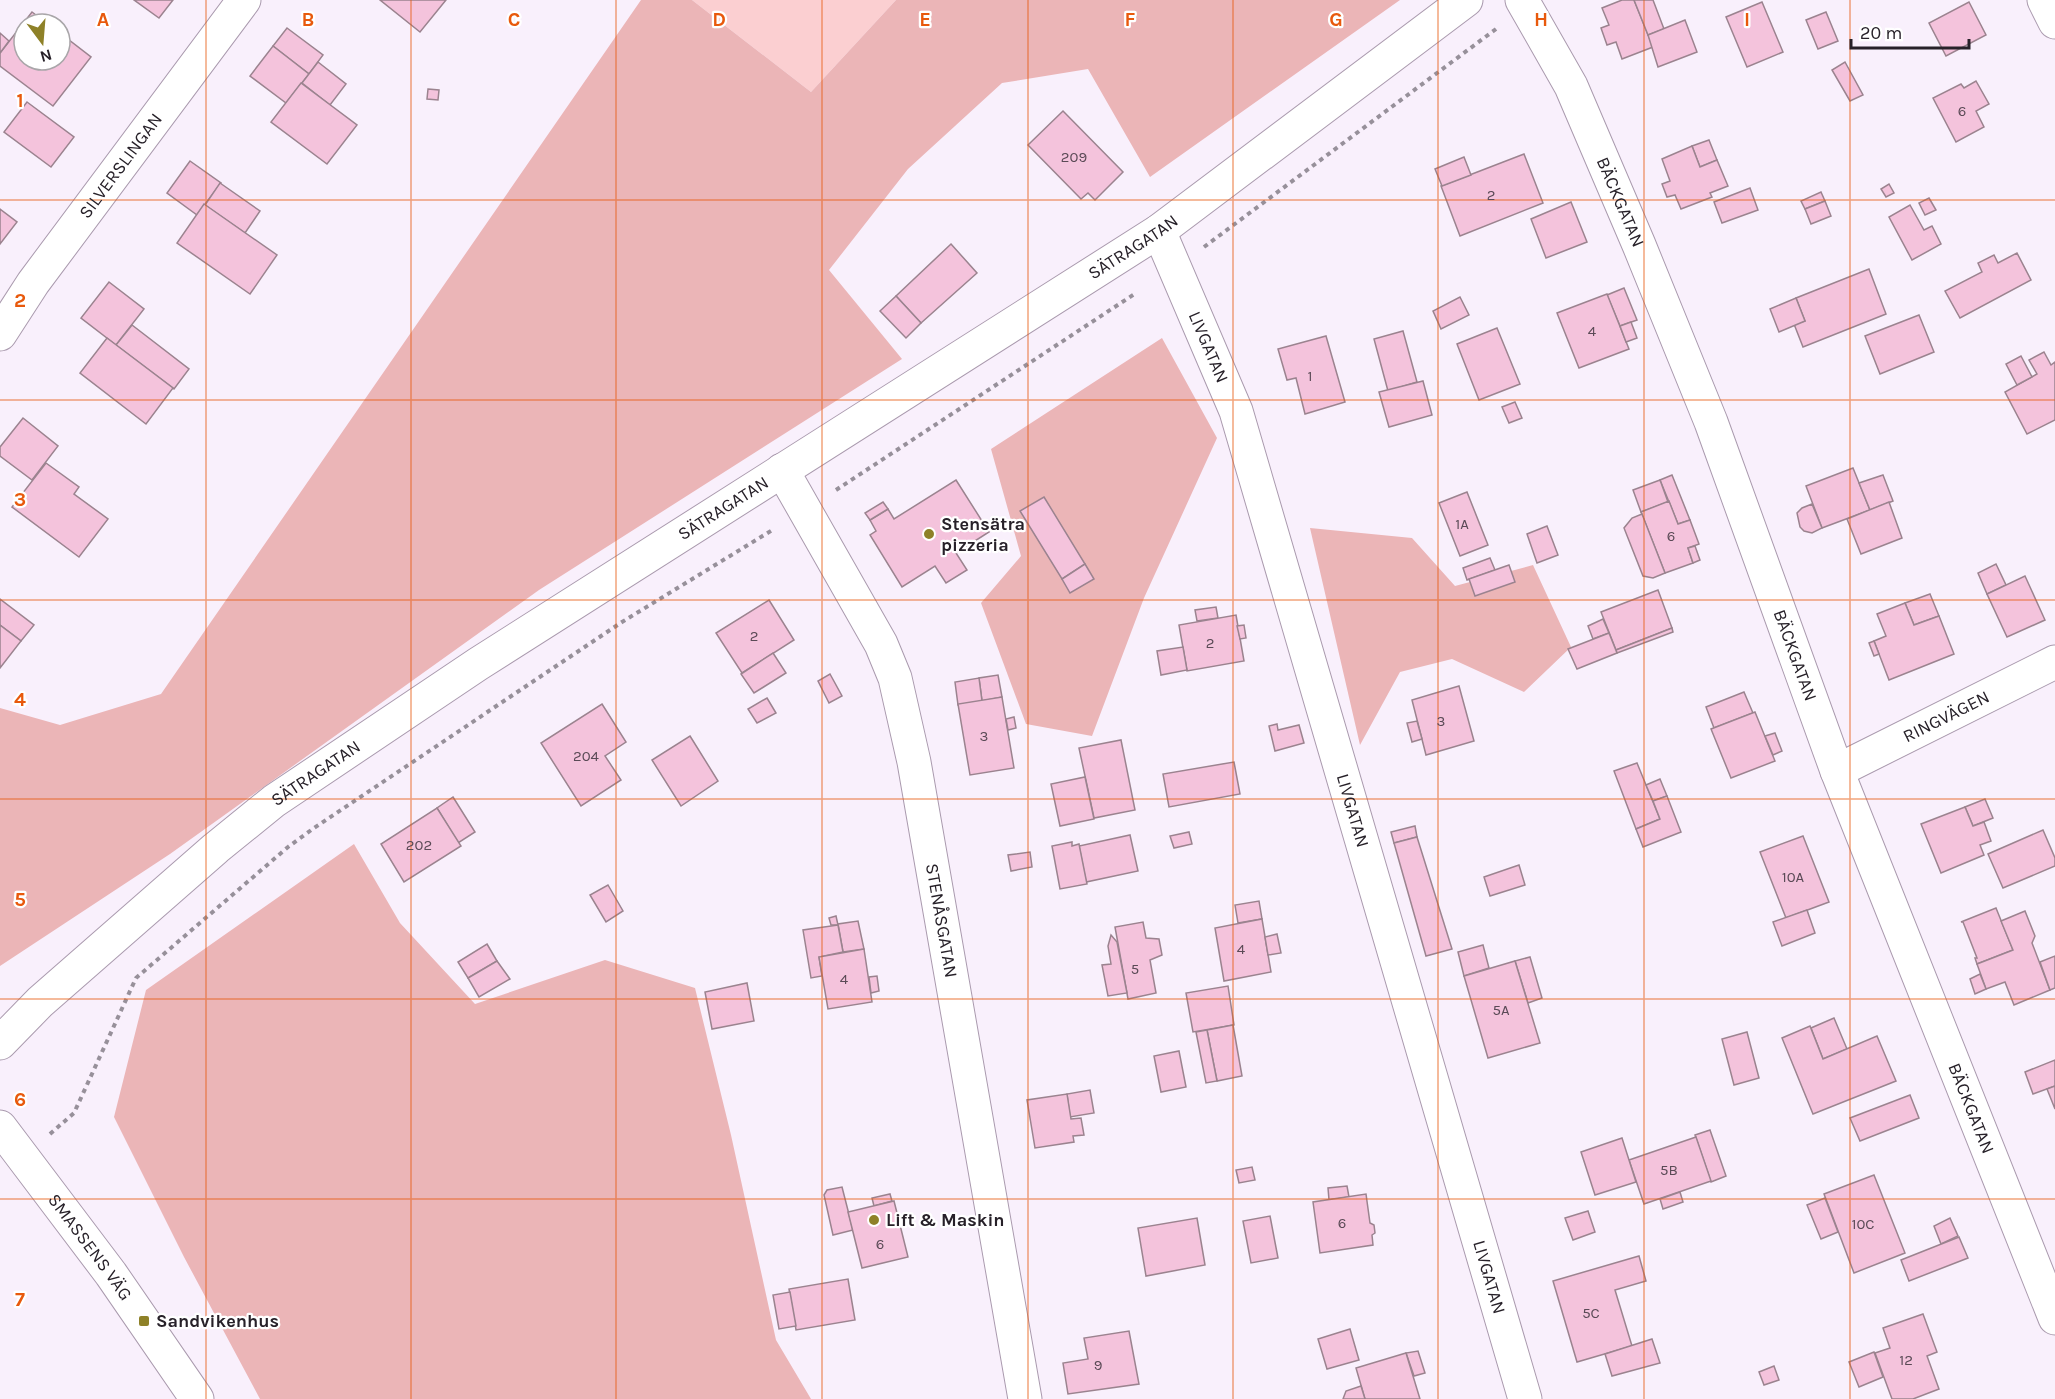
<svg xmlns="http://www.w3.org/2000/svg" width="2055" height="1399" font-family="Karla,sans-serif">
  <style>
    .green { fill: #fbcfd1 }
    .forest { fill: #ebb5b7 }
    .building { fill: #f4c3dc; stroke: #9b838f; stroke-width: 1.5 }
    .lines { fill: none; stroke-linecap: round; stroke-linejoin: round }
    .street-casing { stroke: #aa9aae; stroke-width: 35 }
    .secondary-casing { stroke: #aa9aae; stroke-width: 35 }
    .path { stroke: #97909a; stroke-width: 4; stroke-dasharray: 4.5 4.5; stroke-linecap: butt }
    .street { stroke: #fff; stroke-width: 33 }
    .secondary { stroke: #fff; stroke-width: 33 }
    .grid { fill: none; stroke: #e8590c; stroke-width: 1.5; stroke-opacity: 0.55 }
    .poi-dot { fill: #8e8128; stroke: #fff; stroke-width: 2 }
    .labels { text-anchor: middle; stroke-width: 4.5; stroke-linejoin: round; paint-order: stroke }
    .number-label { font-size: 15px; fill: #5a4a56 }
    .street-label { font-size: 18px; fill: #272129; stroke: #fff }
    .poi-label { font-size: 18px; font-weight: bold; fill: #272129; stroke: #fff; text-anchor: start }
    .grid-label { font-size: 20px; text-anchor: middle; font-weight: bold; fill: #e8590c; stroke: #fff; stroke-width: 4.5; stroke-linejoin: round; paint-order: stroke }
  </style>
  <rect width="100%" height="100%" fill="#f9f0fc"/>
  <polygon class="green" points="692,0 896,0 811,92"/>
  <g class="forest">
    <polygon points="641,0 692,0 811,92 896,0 1400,0 1150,177 1088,69 1002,83 908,169 829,270 902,359 539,590 170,854 0,966 0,708 60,725 161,694"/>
    <polygon points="1162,338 1217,438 1144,598 1092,736 1026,724 981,603 1021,556 991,449"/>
    <polygon points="1310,528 1412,538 1455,586 1533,565 1571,647 1524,692 1452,659 1400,672 1360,745"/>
    <polygon points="354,844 400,923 475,1004 605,960 695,988 731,1135 776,1340 811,1399 260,1399 184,1257 114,1117 146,990"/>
  </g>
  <g class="building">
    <polygon points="134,0 173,0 159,18"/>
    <polygon points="380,0 446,0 420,32"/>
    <polygon points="1622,0 1634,0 1653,47 1622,59 1616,42 1607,45 1601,28 1609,25 1602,8"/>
    <polygon points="1634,0 1653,0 1664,29 1648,35"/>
    <polygon points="1762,2 1783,52 1747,67 1726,17"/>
    <polygon points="1969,2 1986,35 1946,56 1929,23"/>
    <polygon points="32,12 48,24 24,24 24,60 60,60 60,33 91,57 53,106 0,66 0,53"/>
    <polygon points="1826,12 1838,41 1818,49 1806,20"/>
    <polygon points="1685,20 1697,52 1658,67 1648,35"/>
    <polygon points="287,28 323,55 309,74 273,46"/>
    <polygon points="0,33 9,41 0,53"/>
    <polygon points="273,46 309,74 286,103 250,76"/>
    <polygon points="318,62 346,84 330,105 302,83"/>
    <polygon points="1845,62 1863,95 1850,101 1832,70"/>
    <polygon points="1976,81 1989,104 1976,111 1984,127 1956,142 1933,98 1961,84 1964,88"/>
    <polygon points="301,83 357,125 327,164 271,122"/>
    <polygon points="428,89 439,90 438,100 427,99"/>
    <polygon points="27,102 74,137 51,167 4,132"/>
    <polygon points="1063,111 1123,172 1095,200 1088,193 1081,199 1028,145"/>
    <polygon points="1709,140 1717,160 1700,167 1692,146"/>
    <polygon points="1692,146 1700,167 1717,160 1728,186 1710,193 1712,197 1681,209 1675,195 1667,197 1662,184 1670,181 1662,159"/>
    <polygon points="1524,154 1543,203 1460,236 1441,186"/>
    <polygon points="1464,157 1471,175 1442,186 1435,169"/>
    <polygon points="190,161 221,183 197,215 167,193"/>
    <polygon points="220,183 260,211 245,233 205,205"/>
    <polygon points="1889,184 1894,193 1886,197 1881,189"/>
    <polygon points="1750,188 1758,210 1722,223 1714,202"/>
    <polygon points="1821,192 1825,201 1805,209 1801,201"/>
    <polygon points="1929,198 1936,210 1925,215 1919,203"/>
    <polygon points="1825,201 1831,216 1811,224 1805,209"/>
    <polygon points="1571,202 1587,242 1546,258 1531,219"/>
    <polygon points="204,204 277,255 250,294 177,243"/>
    <polygon points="1910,205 1924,230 1932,226 1941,244 1912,260 1889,217"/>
    <polygon points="0,209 17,222 0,244"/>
    <polygon points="951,244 977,273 921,323 896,296"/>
    <polygon points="2017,253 2031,280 1960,318 1945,291 1982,272 1978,263 1994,255 1998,263"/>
    <polygon points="1869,269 1886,314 1803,347 1794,324 1805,321 1796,298"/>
    <polygon points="109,282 144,309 116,345 81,318"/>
    <polygon points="1624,288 1637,320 1620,326 1607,295"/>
    <polygon points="1607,294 1629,349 1579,368 1557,313"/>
    <polygon points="896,296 921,323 906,338 880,311"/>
    <polygon points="1460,297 1469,315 1441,329 1433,311"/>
    <polygon points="1796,298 1805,321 1779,332 1770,309"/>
    <polygon points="1919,315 1934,352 1880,374 1865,336"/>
    <polygon points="1631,322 1637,338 1626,342 1620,326"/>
    <polygon points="132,325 189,369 174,389 116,345"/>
    <polygon points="1497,328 1520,384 1479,400 1457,344"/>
    <polygon points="1403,331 1417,382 1388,391 1374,339"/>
    <polygon points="1326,336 1345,402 1305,414 1296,378 1287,380 1278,349"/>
    <polygon points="107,338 173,388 146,424 80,373"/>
    <polygon points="2044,352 2051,365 2055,362 2055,420 2027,434 2005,392 2037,374 2029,360"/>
    <polygon points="2021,356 2032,377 2017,385 2006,364"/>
    <polygon points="1423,381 1432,415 1389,427 1379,392"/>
    <polygon points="1515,402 1522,418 1509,423 1502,407"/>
    <polygon points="23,418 58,446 32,480 0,456 0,447"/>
    <polygon points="46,463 79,487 74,494 108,519 79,557 12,507"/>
    <polygon points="1853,468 1870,510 1822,528 1806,486"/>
    <polygon points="1672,475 1690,520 1678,524 1660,480"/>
    <polygon points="1883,475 1893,501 1870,510 1859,483"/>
    <polygon points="956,480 989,532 956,553 967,570 946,583 935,566 902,587 870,535 876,531 870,520 888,509 894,519"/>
    <polygon points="1660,480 1668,502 1641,512 1633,490"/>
    <polygon points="1467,492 1488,545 1460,556 1439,503"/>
    <polygon points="1044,497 1085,564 1062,579 1020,511"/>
    <polygon points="1669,501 1678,524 1690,520 1699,544 1688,548 1693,563 1665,573 1641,512"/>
    <polygon points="883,502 888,509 870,520 865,513"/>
    <polygon points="1889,502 1902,538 1861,554 1847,519"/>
    <polygon points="1812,504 1822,528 1812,533 1804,531 1800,527 1797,513 1802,508"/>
    <polygon points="1642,514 1665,573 1653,578 1643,576 1624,528 1632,518"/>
    <polygon points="1547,526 1558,555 1537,563 1527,534"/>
    <polygon points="1695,546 1700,560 1693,563 1688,548"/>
    <polygon points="1490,558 1495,570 1467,580 1463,568"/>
    <polygon points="1085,564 1094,579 1070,593 1062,579"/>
    <polygon points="1996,564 2006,585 1987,594 1978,573"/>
    <polygon points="1509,565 1515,582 1475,596 1469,579"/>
    <polygon points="2025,576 2045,620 2007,637 1987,594"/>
    <polygon points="1658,590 1672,628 1616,650 1601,612"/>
    <polygon points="1930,594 1939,616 1914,625 1905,603"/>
    <polygon points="0,599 34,625 21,641 0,625"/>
    <polygon points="769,600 794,640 742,673 716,633"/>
    <polygon points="1905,603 1914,625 1939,616 1954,654 1889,680 1874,641 1886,636 1877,614"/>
    <polygon points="1216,607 1218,618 1197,621 1195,610"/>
    <polygon points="1236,615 1244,661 1187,671 1179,625"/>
    <polygon points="1603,619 1609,633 1593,639 1588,626"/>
    <polygon points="0,625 21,641 0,668"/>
    <polygon points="1244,625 1246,638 1240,639 1237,626"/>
    <polygon points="1672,628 1673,632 1617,653 1616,650"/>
    <polygon points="1609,633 1617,653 1577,669 1568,649"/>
    <polygon points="1874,641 1879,654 1874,656 1869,643"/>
    <polygon points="1183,647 1187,670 1161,675 1157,651"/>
    <polygon points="773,653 786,673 754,693 741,674"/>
    <polygon points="830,674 842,696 829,703 818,681"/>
    <polygon points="998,675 1002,697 982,701 979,678"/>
    <polygon points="979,678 982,701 958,705 955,682"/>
    <polygon points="1459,686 1474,741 1426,755 1412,700"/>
    <polygon points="1744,692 1753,713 1714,728 1706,707"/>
    <polygon points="1002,697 1014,768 970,775 958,704"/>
    <polygon points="767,698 776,713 757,723 748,709"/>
    <polygon points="602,704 626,742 605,756 621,780 581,806 541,743"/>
    <polygon points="1755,712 1775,761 1731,778 1711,729"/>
    <polygon points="1014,717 1016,728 1008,730 1006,719"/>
    <polygon points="1417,721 1422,739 1412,742 1407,723"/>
    <polygon points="1277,724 1278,730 1299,725 1304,743 1275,751 1269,726"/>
    <polygon points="1775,733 1782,751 1773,755 1765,736"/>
    <polygon points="690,736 718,781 681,806 652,760"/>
    <polygon points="1121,740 1135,810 1094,818 1079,748"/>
    <polygon points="1234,762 1240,794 1169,807 1163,774"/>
    <polygon points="1637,763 1660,819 1636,829 1614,771"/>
    <polygon points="1085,777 1094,819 1060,826 1051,784"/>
    <polygon points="1660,779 1667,796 1653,801 1646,785"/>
    <polygon points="1667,796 1681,832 1643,847 1636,829 1660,819 1653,801"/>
    <polygon points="453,797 475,832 458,843 437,808"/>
    <polygon points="1985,799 1993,818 1973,826 1965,807"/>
    <polygon points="1965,807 1973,826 1984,822 1991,841 1980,845 1984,855 1941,873 1921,824"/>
    <polygon points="437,808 461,846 404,882 381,844"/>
    <polygon points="1415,826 1417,837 1394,843 1391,832"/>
    <polygon points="2043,830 2055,858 2055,866 2003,888 1988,854"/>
    <polygon points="1189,832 1192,844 1174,848 1170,836"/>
    <polygon points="1130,835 1138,871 1086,882 1079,846"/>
    <polygon points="1803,836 1829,902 1786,918 1760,852"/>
    <polygon points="1417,837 1452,949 1426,956 1394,843"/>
    <polygon points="1072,842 1072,846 1079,844 1087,884 1060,889 1052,846"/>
    <polygon points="1030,852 1032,867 1011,871 1008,855"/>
    <polygon points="1519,865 1525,885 1490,896 1484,877"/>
    <polygon points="608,885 623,911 606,922 590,895"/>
    <polygon points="1259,901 1262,919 1238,923 1235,905"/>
    <polygon points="1996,908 2013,950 1977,964 1975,958 1977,958 1963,922 1961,922"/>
    <polygon points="1807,910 1815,933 1782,946 1773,922"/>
    <polygon points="2025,911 2035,936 2032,943 2050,990 2014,1005 2005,982 1986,989 1977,964 2013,950 2001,921"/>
    <polygon points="836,916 838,925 831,925 829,918"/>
    <polygon points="1262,919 1271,972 1224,981 1215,928"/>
    <polygon points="858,921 864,949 843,952 838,924"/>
    <polygon points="1143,922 1146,938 1159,939 1162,955 1150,960 1156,993 1128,999 1115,927"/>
    <polygon points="838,925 843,952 819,957 822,976 811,978 803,930"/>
    <polygon points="1277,934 1281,953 1268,955 1265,937"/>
    <polygon points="1111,935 1117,942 1127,993 1108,996 1102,965 1111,964 1108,946"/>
    <polygon points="487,944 497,961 468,978 458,962"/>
    <polygon points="1483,945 1489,968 1464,976 1458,952"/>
    <polygon points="864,949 872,1002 828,1009 819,957"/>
    <polygon points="2055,956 2055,988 2050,990 2040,962"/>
    <polygon points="1530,957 1542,998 1528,1003 1515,961"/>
    <polygon points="497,961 510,979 479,997 468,978"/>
    <polygon points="1515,961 1540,1043 1488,1058 1464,976"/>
    <polygon points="1980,974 1986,989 1975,994 1970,979"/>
    <polygon points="877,976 879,991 871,993 869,977"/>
    <polygon points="747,983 754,1021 712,1029 705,992"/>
    <polygon points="1228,986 1234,1025 1193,1032 1186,993"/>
    <polygon points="1834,1018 1847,1049 1823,1059 1811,1028"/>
    <polygon points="1233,1025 1242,1076 1217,1081 1207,1030"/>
    <polygon points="1810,1026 1823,1059 1877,1036 1896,1081 1813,1114 1782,1038"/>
    <polygon points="1207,1030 1217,1081 1206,1083 1196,1032"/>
    <polygon points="1747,1032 1759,1078 1734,1085 1722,1039"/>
    <polygon points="1179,1051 1186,1087 1161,1092 1154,1056"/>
    <polygon points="2055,1060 2055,1086 2033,1094 2025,1072"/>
    <polygon points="2055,1086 2055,1109 2047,1089"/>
    <polygon points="1090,1090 1094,1113 1070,1117 1067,1094"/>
    <polygon points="1067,1094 1071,1119 1081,1118 1084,1135 1073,1136 1074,1142 1035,1148 1027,1100"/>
    <polygon points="1910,1095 1919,1118 1860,1141 1850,1118"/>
    <polygon points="1710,1130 1726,1176 1711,1182 1695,1135"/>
    <polygon points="1696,1137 1711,1181 1644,1204 1629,1160"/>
    <polygon points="1622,1138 1636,1182 1595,1195 1581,1152"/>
    <polygon points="1252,1167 1255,1180 1239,1183 1236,1170"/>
    <polygon points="1874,1175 1905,1253 1854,1273 1824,1194"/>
    <polygon points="1347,1186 1349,1197 1329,1200 1328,1188"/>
    <polygon points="842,1187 853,1230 833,1235 824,1195 827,1190"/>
    <polygon points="1680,1192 1683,1202 1663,1209 1660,1199"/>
    <polygon points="890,1194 892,1201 874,1206 872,1198"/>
    <polygon points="1366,1194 1370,1223 1374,1225 1375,1233 1372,1235 1373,1245 1320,1253 1313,1202"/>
    <polygon points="1825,1198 1838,1232 1821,1239 1807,1205"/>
    <polygon points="894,1201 908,1257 862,1268 848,1212"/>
    <polygon points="1588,1211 1595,1232 1573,1240 1565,1218"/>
    <polygon points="1270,1216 1278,1258 1251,1263 1243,1221"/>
    <polygon points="1197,1218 1205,1265 1146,1276 1138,1228"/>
    <polygon points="1950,1218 1958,1236 1941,1244 1934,1226"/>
    <polygon points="1959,1237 1968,1258 1909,1281 1901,1260"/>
    <polygon points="1639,1256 1646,1281 1615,1290 1632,1346 1577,1362 1553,1281"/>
    <polygon points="848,1279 855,1320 796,1330 789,1289"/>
    <polygon points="790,1292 796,1326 779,1329 773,1295"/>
    <polygon points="1923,1314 1937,1352 1927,1356 1939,1389 1913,1399 1892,1399 1875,1353 1890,1348 1883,1328"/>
    <polygon points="1350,1329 1359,1360 1327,1369 1318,1339"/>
    <polygon points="1129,1331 1139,1384 1068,1394 1063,1363 1088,1359 1084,1338"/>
    <polygon points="1652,1339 1660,1363 1612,1376 1605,1354"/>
    <polygon points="1418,1351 1425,1373 1414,1376 1406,1353"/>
    <polygon points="1874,1352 1883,1377 1859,1387 1849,1362"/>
    <polygon points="1406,1353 1420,1399 1365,1399 1356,1368"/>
    <polygon points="1774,1366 1779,1380 1764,1385 1759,1372"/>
    <polygon points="1361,1386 1365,1399 1343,1399 1346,1391"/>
  </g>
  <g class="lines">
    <g class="street-casing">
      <g id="street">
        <path id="s1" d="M 1522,0 L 1571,86 L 1639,245 L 1711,422 L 1837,771 L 2055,1318"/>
        <polyline points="2044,0 2055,22"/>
        <path id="s2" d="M 1159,231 L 1236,411 L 1525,1399"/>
        <path id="s3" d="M 0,334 L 33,283 L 244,0"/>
        <path id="s4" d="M 782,470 L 881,644 L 895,678 L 914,762 L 1025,1399"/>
        <path id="s5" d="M 1837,771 L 2055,662"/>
      </g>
    </g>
    <g class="secondary-casing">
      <g id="secondary">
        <path id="s6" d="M 0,1043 L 40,1002 L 216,848 L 274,801 L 478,664 L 1159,231 L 1466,0"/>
        <path id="s7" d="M 0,1127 L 111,1274 L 197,1399"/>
      </g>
    </g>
    <g class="path">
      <polyline points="1204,247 1496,29"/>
      <polyline points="836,490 1136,293"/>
      <polyline points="50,1134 74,1113 136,978 288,847 314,828 622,622 774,529"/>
    </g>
    <use href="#street" class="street"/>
    <use href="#secondary" class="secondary"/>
  </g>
  <path class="grid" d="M 206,0 L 206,1399M 411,0 L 411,1399M 616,0 L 616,1399M 822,0 L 822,1399M 1028,0 L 1028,1399M 1233,0 L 1233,1399M 1438,0 L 1438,1399M 1644,0 L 1644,1399M 1850,0 L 1850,1399M 0,200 L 2055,200M 0,400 L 2055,400M 0,600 L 2055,600M 0,799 L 2055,799M 0,999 L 2055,999M 0,1199 L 2055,1199"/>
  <g class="poi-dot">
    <circle cx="929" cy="534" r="6"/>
    <circle cx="874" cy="1220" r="6"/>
    <rect x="138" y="1315" width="12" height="12" rx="3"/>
  </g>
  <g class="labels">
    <g class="number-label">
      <text x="1962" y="116">6</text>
      <text x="1074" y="162">209</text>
      <text x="1491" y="200">2</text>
      <text x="1592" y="336">4</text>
      <text x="1310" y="381">1</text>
      <text x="1462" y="529">1A</text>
      <text x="1671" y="541">6</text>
      <text x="754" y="641">2</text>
      <text x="1210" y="648">2</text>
      <text x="1441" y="726">3</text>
      <text x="984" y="741">3</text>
      <text x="586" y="761">204</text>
      <text x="419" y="850">202</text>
      <text x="1793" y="882">10A</text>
      <text x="1241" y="954">4</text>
      <text x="1135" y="974">5</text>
      <text x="844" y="984">4</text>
      <text x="1501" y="1015">5A</text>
      <text x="1669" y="1175">5B</text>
      <text x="1342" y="1228">6</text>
      <text x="1863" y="1229">10C</text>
      <text x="880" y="1249">6</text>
      <text x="1591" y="1318">5C</text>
      <text x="1906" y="1365">12</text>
      <text x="1098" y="1370">9</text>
    </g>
    <g class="street-label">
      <text dy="6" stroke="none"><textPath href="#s3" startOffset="207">SILVERSLINGAN</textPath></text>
      <text dy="6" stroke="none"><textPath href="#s1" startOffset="225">BÄCKGATAN</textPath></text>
      <text dy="6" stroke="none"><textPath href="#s6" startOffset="1388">SÄTRAGATAN</textPath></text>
      <text dy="6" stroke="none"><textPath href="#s2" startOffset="126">LIVGATAN</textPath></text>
      <text dy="6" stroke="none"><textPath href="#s6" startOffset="902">SÄTRAGATAN</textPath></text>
      <text dy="6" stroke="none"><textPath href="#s1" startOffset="711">BÄCKGATAN</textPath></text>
      <text dy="6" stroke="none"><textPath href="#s5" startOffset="122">RINGVÄGEN</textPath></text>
      <text dy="6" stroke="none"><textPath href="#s6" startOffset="416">SÄTRAGATAN</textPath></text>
      <text dy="6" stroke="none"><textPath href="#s2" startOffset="612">LIVGATAN</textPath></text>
      <text dy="6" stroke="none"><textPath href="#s4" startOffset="484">STENÅSGATAN</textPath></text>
      <text dy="6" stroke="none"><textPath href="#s1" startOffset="1197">BÄCKGATAN</textPath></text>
      <text dy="6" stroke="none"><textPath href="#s7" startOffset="150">SMASSENS VÄG</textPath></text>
      <text dy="6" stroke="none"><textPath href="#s2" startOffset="1098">LIVGATAN</textPath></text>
    </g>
    <g class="poi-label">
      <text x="941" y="530">Stensätra<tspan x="941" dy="21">pizzeria</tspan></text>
      <text x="886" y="1226">Lift &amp; Maskin</text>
      <text x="156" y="1327">Sandvikenhus</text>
    </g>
  </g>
  <g class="grid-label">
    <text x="103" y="26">A</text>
    <text x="308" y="26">B</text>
    <text x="514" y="26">C</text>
    <text x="719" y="26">D</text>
    <text x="925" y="26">E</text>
    <text x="1130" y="26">F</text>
    <text x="1336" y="26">G</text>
    <text x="1541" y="26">H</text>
    <text x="1747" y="26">I</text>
    <text x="20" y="107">1</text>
    <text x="20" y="307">2</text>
    <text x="20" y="506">3</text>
    <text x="20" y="706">4</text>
    <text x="20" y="906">5</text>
    <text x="20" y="1106">6</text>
    <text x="20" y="1306">7</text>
  </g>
  <g transform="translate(42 42) rotate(164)"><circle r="28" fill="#ffffff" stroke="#a9a6a9" stroke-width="1.5"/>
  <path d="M0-4.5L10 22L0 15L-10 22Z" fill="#8e8128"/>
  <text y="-9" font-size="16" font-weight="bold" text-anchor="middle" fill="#272129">N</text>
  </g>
  <path d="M1851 39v9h118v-9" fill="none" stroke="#272129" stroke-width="3"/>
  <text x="1860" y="39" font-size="18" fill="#272129" stroke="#ffffff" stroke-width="4.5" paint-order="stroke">20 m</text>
</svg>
